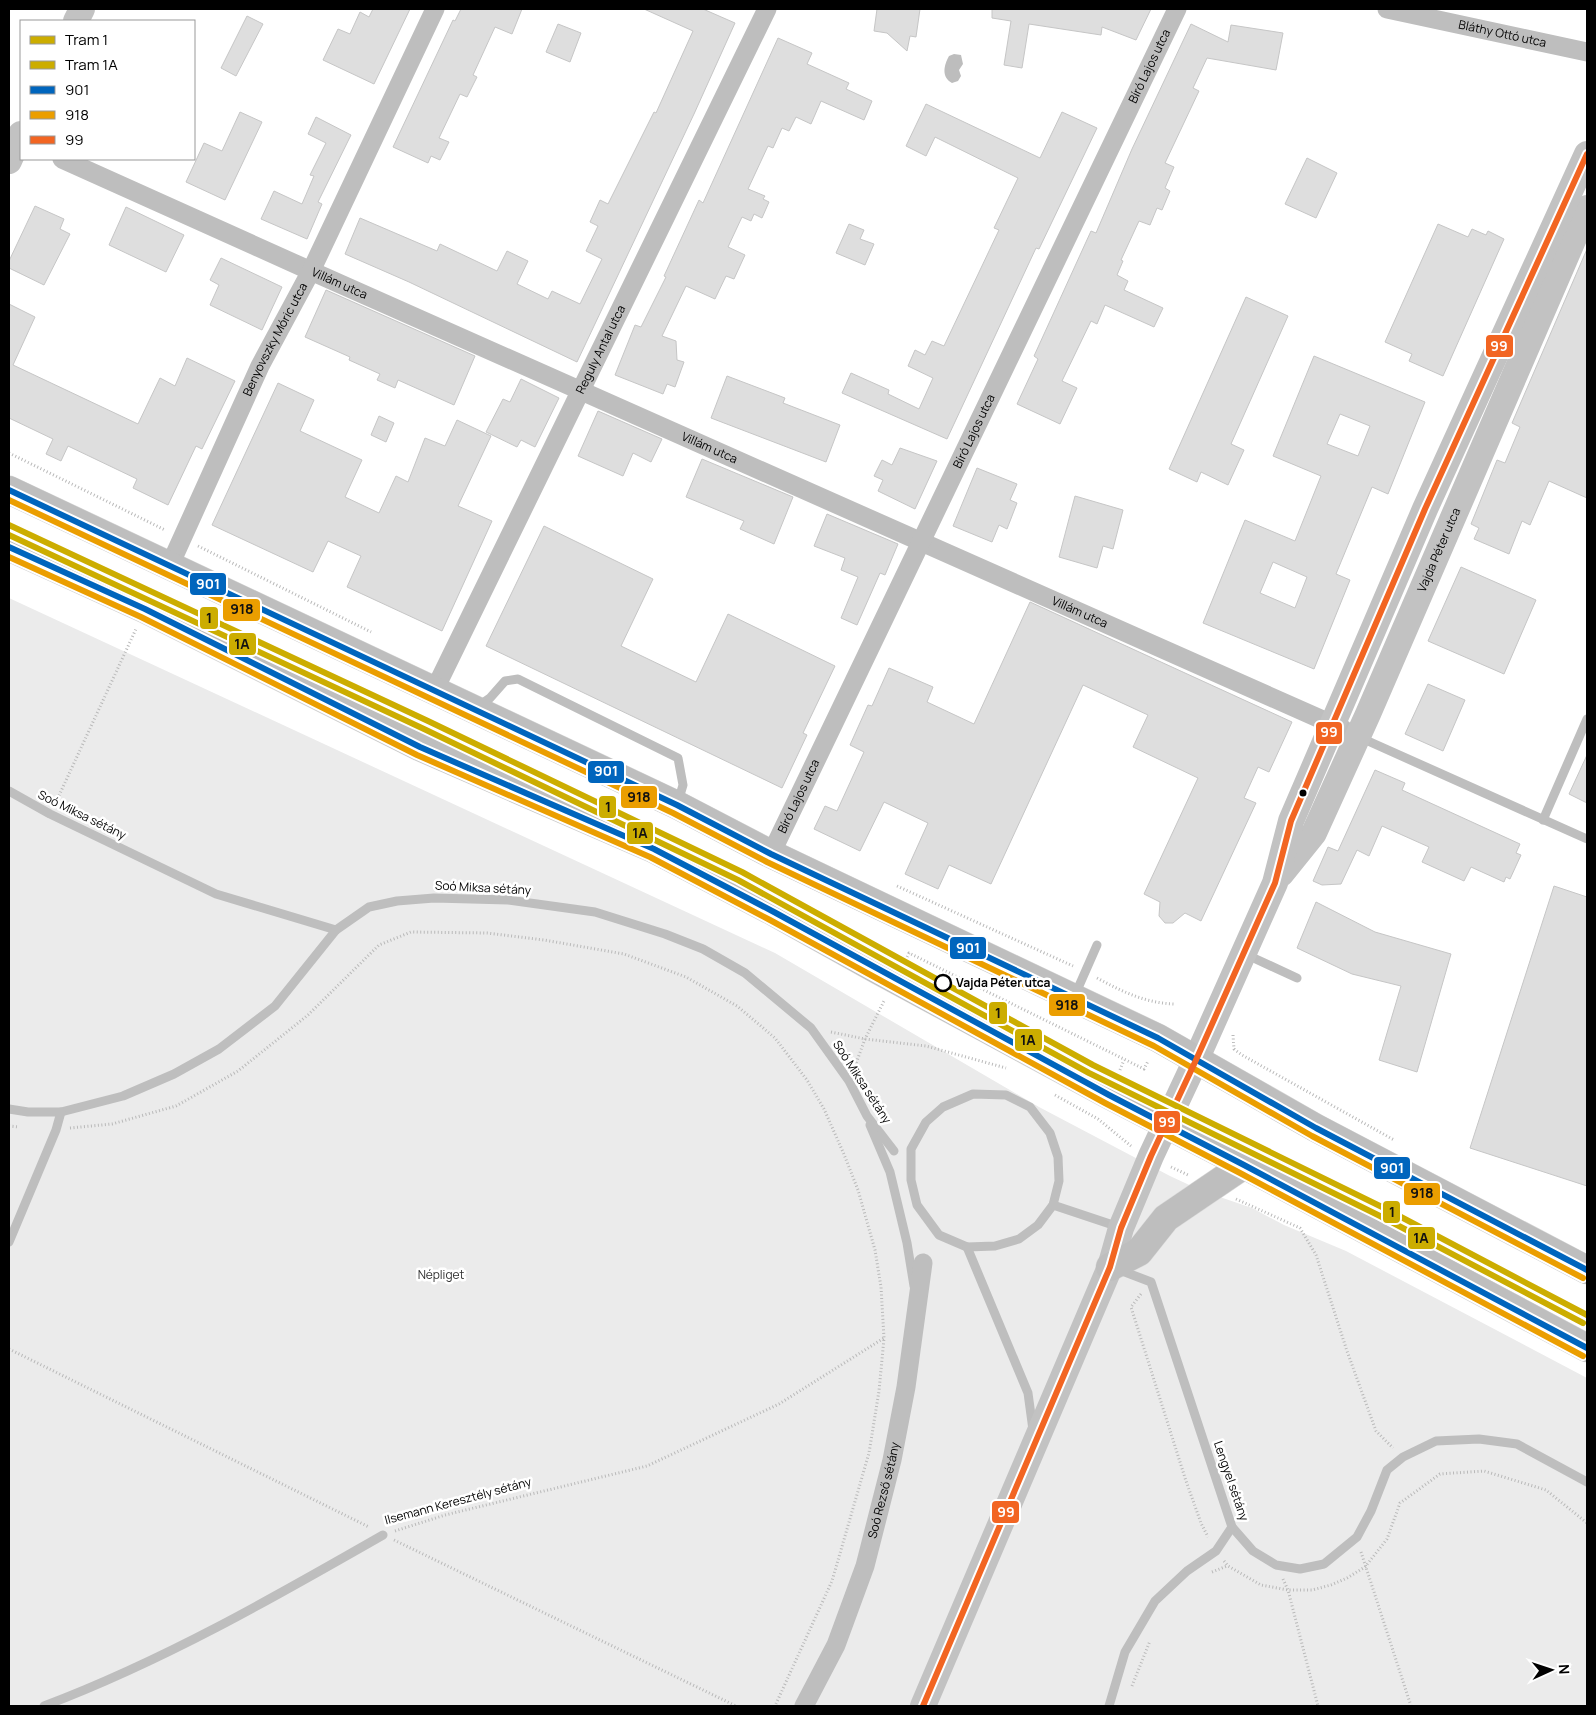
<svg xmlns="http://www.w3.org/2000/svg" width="1596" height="1715" font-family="Manrope,sans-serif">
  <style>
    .green { fill: #ebebeb }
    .water { fill: #bdbdbd }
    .building { fill: #dedede; stroke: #c6c6c6; fill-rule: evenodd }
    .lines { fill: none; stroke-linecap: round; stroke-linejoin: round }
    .primary-casing { stroke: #dbdbdb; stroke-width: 29 }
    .path { stroke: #b9b9b9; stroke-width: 3; stroke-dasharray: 1 2.5; stroke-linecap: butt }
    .lane { stroke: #bebebe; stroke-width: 9 }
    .street { stroke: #bebebe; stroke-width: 19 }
    .secondary { stroke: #c2c2c2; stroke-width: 26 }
    .primary { stroke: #bebebe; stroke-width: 28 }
    .bus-1-casing { stroke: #fff; stroke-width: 10 }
    .bus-2-casing { stroke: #fff; stroke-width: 10 }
    .bus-3-casing { stroke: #fff; stroke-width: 10 }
    .bus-1 { stroke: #0065bd; stroke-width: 6 }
    .bus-2 { stroke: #eb9e00; stroke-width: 6 }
    .bus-3 { stroke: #f26522; stroke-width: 6 }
    .tram-1-casing { stroke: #fff; stroke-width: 10 }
    .tram-2-casing { stroke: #fff; stroke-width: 10 }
    .tram-1 { stroke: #ccad00; stroke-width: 6 }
    .tram-2 { stroke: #ccad00; stroke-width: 6 }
    .bus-dot { fill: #000; stroke: #fff; stroke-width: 2 }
    .stop-dot { fill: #fff; stroke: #000; stroke-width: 2.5 }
    .labels { text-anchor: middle; stroke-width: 5; stroke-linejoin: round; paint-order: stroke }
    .street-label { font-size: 12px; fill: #000; stroke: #fff }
    .stop-label { font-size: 12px; font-weight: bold; fill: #000; stroke: #fff; text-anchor: start }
    .park-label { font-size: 12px; fill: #313131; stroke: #fff }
    .line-badge { stroke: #fff; stroke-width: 2 }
    .badge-label { font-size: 14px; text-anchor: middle; font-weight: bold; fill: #fff }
    .pale-badge-label { font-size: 14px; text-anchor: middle; font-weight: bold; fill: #111 }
  </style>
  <rect width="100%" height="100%" fill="#fff"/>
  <polygon class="green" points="9,598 775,953 1039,1107 1170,1176 1213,1196 1214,1195 1252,1208 1284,1225 1346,1251 1587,1378 1587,1706 9,1706"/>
  <path class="water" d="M 954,54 L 961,55 L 963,64 L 959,70 L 961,76 L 958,81 L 952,83 C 941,77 944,65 949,56 Z"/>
  <g class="building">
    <polygon points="373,9 410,9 374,84 323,60 338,29 350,34 360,12 369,17"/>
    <polygon points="461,9 522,9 512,34 495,27 473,75 477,77 467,97 460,94 439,138 449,142 440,160 431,156 428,163 393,147 453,20 455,21"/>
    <polygon points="644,9 703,9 735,23 694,114 577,362 409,282 345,254 360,218 437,251 440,244 497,271 507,251 528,261 517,284 548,299 552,291 580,304 602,259 586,251 598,226 590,222 600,200 608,204 654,112 656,113 693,31"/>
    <polygon points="877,9 920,9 916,37 910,36 907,51 887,33 874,31"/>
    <polygon points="992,9 1151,9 1136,40 1102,27 1101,35 1029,24 1022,68 1004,65 1011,21 992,18"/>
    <polygon points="247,16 263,24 236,76 221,68"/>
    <polygon points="558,24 581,33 570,62 546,52"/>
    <polygon points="1191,24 1228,42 1231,25 1283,33 1276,70 1207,58 1193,88 1199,91 1165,163 1174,167 1165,188 1170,191 1162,210 1157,208 1150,225 1139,221 1121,260 1123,261 1117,275 1128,281 1124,290 1163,308 1154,327 1105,305 1097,324 1091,321 1062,381 1077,388 1060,424 1017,404 1038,359 1034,356 1091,231 1096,233 1132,149"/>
    <polygon points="778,38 812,53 807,64 849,83 846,89 872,101 864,120 821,101 811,124 796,117 789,131 782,128 773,148 768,146 748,189 765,196 763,199 769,202 762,218 754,214 751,221 742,217 728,247 745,255 734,279 726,276 715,299 686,286 662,336 676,341 677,360 684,362 675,387 667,384 663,394 615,375 635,325 641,327 666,277 664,276 699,200 703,203"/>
    <polygon points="926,104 1040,158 1062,112 1097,128 1039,249 1036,248 947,439 842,393 851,373 889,390 888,394 919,409 933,378 908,366 915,350 925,355 932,341 944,346 999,230 994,228 1018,178 935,137 926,156 906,146"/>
    <polygon points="240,112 262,122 225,200 186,182 204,143 222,151"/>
    <polygon points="316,117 351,135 318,202 322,204 307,239 261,219 274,191 302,204 314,176 310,175 326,143 308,134"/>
    <polygon points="1307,158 1337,173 1316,218 1285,204"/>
    <polygon points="35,206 64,219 60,229 70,234 44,285 9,268 9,261"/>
    <polygon points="126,207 184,235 166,272 109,245"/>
    <polygon points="849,224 864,230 860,239 874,244 865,265 836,253"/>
    <polygon points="1438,224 1468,237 1472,229 1486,235 1488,231 1504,239 1443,376 1409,361 1412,354 1385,342"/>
    <polygon points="1587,249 1587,498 1549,481 1530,525 1522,521 1509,554 1474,539 1479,528 1471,524 1497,460 1505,463 1520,427 1512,423"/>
    <polygon points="221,258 282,287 262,330 210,305 219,285 210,280"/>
    <polygon points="326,290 475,356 454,405 398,380 395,388 377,380 380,374 349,360 350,357 305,337"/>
    <polygon points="1246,297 1288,316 1231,444 1244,450 1228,485 1201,472 1197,482 1169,469"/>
    <polygon points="9,304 35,317 13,365 138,424 160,378 175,386 187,358 235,381 202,449 196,446 168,505 133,488 137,479 68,446 61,461 46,454 53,439 9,418"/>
    <path d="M 1314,356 L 1425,402 L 1388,494 L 1372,487 L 1336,574 L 1350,580 L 1314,669 L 1203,623 L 1245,520 L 1295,541 L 1321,476 L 1273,456 ZM 1340,414 L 1370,426 L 1358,456 L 1327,444 ZM 1273,562 L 1307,577 L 1295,608 L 1260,593 Z"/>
    <polygon points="727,376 785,398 783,403 840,425 826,462 711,418"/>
    <polygon points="521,379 559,398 535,447 521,440 517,447 486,432 503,399 510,402"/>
    <polygon points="278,383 314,400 300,431 362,460 345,497 379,513 396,476 408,482 425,438 445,446 457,420 491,436 458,506 492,521 442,631 347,587 361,556 328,541 313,572 212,525"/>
    <polygon points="598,411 662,439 651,462 633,453 623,476 578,456"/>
    <polygon points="379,416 394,423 386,442 371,435"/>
    <polygon points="900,448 937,461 915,509 878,491 883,480 874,476 882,460 892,465"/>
    <polygon points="702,459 793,497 774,544 740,529 744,521 686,497"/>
    <polygon points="977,468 1017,484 1010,500 1017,503 1007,529 999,525 992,542 953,526"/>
    <polygon points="1075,496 1123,510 1113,549 1103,546 1097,568 1059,557"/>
    <polygon points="827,514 898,544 885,575 880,573 857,625 841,618 858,577 841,570 845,558 814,546"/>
    <polygon points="544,526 653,579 621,646 696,682 728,614 835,666 803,733 807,735 782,788 486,646"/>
    <polygon points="1461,567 1536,600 1504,674 1428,641"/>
    <polygon points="1030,602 1292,722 1269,772 1258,767 1244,798 1256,803 1201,921 1185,913 1173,923 1165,923 1159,916 1160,902 1144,894 1198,778 1133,747 1148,715 1083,685 991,884 949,865 938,889 905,874 928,823 884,802 860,851 814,829 825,806 837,811 864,752 850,745 868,705 872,706 889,668 933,687 927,702 974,724"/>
    <polygon points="1428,684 1465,700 1443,751 1405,734"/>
    <polygon points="1587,755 1587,803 1569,794"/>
    <polygon points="1375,770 1405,783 1402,790 1520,844 1516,853 1521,855 1510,879 1506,877 1504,882 1471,867 1464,881 1422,862 1429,847 1382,826 1369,856 1357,850 1341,884 1322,885 1313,881 1328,847 1338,851"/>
    <polygon points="1554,886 1587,897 1587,1186 1470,1148"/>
    <polygon points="1316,902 1375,932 1451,954 1417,1072 1379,1060 1401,986 1352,974 1297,948"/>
  </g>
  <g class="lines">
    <g class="primary-casing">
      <g id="primary">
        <polyline points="9,490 677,805 771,854 1158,1038 1316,1128 1587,1270"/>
        <polyline points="9,547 145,609 420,747 654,849 774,912 876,969 1109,1095 1244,1165 1587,1348"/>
        <polyline points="1110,1267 1139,1252 1166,1218 1244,1165"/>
      </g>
    </g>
    <g class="path">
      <polyline points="9,453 165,530"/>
      <polyline points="198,546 371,632"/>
      <polyline points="56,802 136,629"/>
      <polyline points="897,886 1073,966"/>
      <polyline points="907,957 909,953 1144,1069 1148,1061"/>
      <path d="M 1097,978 C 1121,991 1145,1003 1174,1004"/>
      <polyline points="831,1032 865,1039 926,1046 1006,1068"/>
      <polyline points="1233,1035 1234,1049 1242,1055 1394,1140"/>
      <polyline points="855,1066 865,1039 885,999"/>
      <polyline points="1120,1070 1124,1060"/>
      <polyline points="1055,1095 1098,1119 1131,1146"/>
      <polyline points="9,1126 19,1127"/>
      <polyline points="70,1128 112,1124 176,1106 238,1071 308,1015 379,945 411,932 487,933 544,940 624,954 686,977 737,1006 775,1038 807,1080 824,1109 843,1152 858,1190 875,1250 881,1287 884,1338 879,1391 869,1453 832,1581 775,1706"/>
      <polyline points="1171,1167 1188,1175"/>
      <polyline points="1236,1199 1300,1228 1316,1255 1347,1351 1376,1431 1393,1448"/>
      <polyline points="1141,1294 1131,1307 1186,1481 1201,1523 1208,1537"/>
      <polyline points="9,1349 369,1527"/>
      <polyline points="395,1531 445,1515 647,1466 779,1404 884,1338"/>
      <polyline points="394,1540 736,1706"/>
      <polyline points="1361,1552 1411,1706"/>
      <polyline points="1224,1561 1228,1566 1261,1585 1288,1590 1312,1590 1331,1585 1347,1578 1365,1567 1387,1539 1400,1503 1440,1474 1484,1471 1546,1490 1587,1523"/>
      <polyline points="1212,1572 1227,1566"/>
      <polyline points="1283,1579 1288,1590 1318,1706"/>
      <polyline points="1132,1686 1150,1641"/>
    </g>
    <g class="lane">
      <polyline points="477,707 490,698 505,681 518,679 678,758 683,785 678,802"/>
      <polyline points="1359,737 1587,839"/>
      <polyline points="9,791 50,814 216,894 336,930 369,907 397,901 434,898 508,900 595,912 665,934 703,949 745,973 811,1028 849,1081 867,1116 894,1151"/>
      <polyline points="1543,820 1587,719"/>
      <polyline points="1245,954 1297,978"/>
      <polyline points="1075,995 1097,945"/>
      <polygon points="973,1094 1006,1095 1030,1107 1050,1133 1058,1157 1059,1181 1053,1205 1038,1225 1019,1239 995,1246 967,1247 939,1235 917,1205 911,1180 911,1149 926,1122 943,1107"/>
      <polyline points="9,1109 28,1112 61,1112 123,1096 174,1074 219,1049 275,1006 336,930"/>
      <polyline points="870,1125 890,1172 907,1243 914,1286"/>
      <polyline points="1053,1205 1119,1227"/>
      <polyline points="9,1242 56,1130 61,1112"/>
      <polyline points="967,1247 1028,1393 1033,1430"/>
      <polyline points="1117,1269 1151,1282 1232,1527 1253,1551 1276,1565 1300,1569 1324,1564 1357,1537 1371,1511 1387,1470 1403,1457 1436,1441 1479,1439 1517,1444 1587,1482"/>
      <path d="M 44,1706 C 163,1661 273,1598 383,1535"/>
      <polyline points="1109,1706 1125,1652 1155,1601 1187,1571 1216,1551 1232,1527"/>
    </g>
    <g class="street">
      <path id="s1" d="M 1387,9 L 1587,52"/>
      <path id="s2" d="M 62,159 L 311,271 L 1343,729"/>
      <path id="s3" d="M 170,565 L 260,366 L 311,271 L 435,9"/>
      <path id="s4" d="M 434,691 L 767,9"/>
      <path id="s5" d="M 771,854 L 1177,9"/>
      <path id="s6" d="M 804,1706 L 836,1645 L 865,1566 L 892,1460 L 906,1387 L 923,1263"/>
    </g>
    <g class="secondary">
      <polyline points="76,21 82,9"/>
      <polyline points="9,161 21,134"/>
      <path id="s7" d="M 1281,874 L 1314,833 L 1368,714 L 1587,208"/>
      <polyline points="923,1706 1110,1267 1121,1228 1151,1156 1196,1060 1275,883 1291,821 1425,509 1587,154"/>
    </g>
    <use href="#primary" class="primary"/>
    <g class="bus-1-casing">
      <g id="bus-1">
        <polyline points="9,490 677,805 771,854 1158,1038 1316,1128 1587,1270"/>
        <polyline points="9,547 145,609 420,747 654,849 774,912 1109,1095 1244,1165 1587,1348"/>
      </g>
    </g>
    <g class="bus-2-casing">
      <g id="bus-2">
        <polyline points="9,500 673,813 767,862 1154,1046 1312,1136 1583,1278"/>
        <polyline points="9,557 141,617 417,755 650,857 770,920 1105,1103 1240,1173 1583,1356"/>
      </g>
    </g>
    <g class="bus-3-casing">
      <polyline id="bus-3" points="923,1706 1110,1267 1121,1228 1151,1156 1196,1060 1275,883 1291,821 1425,509 1587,154"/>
    </g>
    <use href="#bus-1" class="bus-1"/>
    <use href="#bus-2" class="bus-2"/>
    <use href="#bus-3" class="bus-3"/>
    <g class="tram-1-casing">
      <polyline id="tram-1" points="9,525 428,721 742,872 1093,1065 1384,1208 1587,1315"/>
    </g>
    <g class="tram-2-casing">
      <polyline id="tram-2" points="9,535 424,729 738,880 1089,1073 1380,1216 1583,1323"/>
    </g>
    <use href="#tram-1" class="tram-1"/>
    <use href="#tram-2" class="tram-2"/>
  </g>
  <circle class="bus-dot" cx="1303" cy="793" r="4.5"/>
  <circle class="stop-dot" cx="943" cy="983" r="8"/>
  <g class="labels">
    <g class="street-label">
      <text dy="4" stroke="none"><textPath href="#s1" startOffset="118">Bláthy Ottó utca</textPath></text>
      <text dy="4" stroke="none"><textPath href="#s5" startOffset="874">Bíró Lajos utca</textPath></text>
      <text dy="4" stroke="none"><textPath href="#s2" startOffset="304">Villám utca</textPath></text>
      <text dy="4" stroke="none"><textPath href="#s3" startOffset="249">Benyovszky Móric utca</textPath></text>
      <text dy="4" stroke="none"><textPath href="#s4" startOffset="380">Reguly Antal utca</textPath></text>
      <text dy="4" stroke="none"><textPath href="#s5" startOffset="469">Bíró Lajos utca</textPath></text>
      <text dy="4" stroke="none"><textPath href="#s2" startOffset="709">Villám utca</textPath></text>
      <text dy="4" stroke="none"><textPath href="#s7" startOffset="362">Vajda Péter utca</textPath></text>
      <text dy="4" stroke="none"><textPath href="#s2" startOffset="1114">Villám utca</textPath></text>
      <text dy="4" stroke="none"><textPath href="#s5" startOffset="64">Bíró Lajos utca</textPath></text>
      <text transform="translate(82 815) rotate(26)" y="4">Soó Miksa sétány</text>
      <text transform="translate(483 888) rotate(3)" y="4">Soó Miksa sétány</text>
      <text transform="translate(862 1082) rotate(57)" y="4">Soó Miksa sétány</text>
      <text transform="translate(1231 1481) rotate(71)" y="4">Lengyel sétány</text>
      <text dy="4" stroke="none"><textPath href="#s6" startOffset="231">Soó Rezső sétány</textPath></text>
      <text transform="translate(458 1501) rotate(-15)" y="4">Ilsemann Keresztély sétány</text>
    </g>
    <g class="stop-label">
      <text x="956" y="987">Vajda Péter utca</text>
    </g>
    <g class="park-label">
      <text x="441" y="1279">Népliget</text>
    </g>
  </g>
  <g class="line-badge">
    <rect x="1485" y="334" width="29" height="24" rx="5" fill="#f26522"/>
    <rect x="189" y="572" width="38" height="24" rx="5" fill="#0065bd"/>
    <rect x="222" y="598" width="39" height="24" rx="5" fill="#eb9e00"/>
    <rect x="199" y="606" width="20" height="24" rx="5" fill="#ccad00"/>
    <rect x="228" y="632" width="29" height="24" rx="5" fill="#ccad00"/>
    <rect x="1315" y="721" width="28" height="24" rx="5" fill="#f26522"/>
    <rect x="587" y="760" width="38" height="24" rx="5" fill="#0065bd"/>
    <rect x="620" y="785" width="38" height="24" rx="5" fill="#eb9e00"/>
    <rect x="598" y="795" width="19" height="24" rx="5" fill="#ccad00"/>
    <rect x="626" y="821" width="28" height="24" rx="5" fill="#ccad00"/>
    <rect x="949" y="936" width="38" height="24" rx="5" fill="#0065bd"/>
    <rect x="1048" y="993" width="38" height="24" rx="5" fill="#eb9e00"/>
    <rect x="988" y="1001" width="20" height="24" rx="5" fill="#ccad00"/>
    <rect x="1014" y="1028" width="29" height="24" rx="5" fill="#ccad00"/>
    <rect x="1153" y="1110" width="28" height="24" rx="5" fill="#f26522"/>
    <rect x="1373" y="1156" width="38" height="24" rx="5" fill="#0065bd"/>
    <rect x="1403" y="1182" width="38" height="24" rx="5" fill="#eb9e00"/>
    <rect x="1382" y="1200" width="19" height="24" rx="5" fill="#ccad00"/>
    <rect x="1407" y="1226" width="29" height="24" rx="5" fill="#ccad00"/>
    <rect x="991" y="1500" width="29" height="24" rx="5" fill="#f26522"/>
  </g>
  <g class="badge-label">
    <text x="1499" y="351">99</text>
    <text x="208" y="589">901</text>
    <text x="1329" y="737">99</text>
    <text x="606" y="776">901</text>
    <text x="968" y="953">901</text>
    <text x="1167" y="1127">99</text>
    <text x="1392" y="1173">901</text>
    <text x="1006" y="1517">99</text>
  </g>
  <g class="pale-badge-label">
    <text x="242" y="614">918</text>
    <text x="209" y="623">1</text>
    <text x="242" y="649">1A</text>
    <text x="639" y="802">918</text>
    <text x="608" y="812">1</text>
    <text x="640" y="838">1A</text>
    <text x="1067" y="1010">918</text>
    <text x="998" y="1018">1</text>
    <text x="1028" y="1045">1A</text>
    <text x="1422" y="1198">918</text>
    <text x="1392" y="1217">1</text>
    <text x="1421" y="1243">1A</text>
  </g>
  <rect width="1596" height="1715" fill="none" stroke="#000000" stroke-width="20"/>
  <rect x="20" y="20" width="175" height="140" fill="#ffffff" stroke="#999999"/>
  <rect x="30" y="36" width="25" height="8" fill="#ccad00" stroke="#999999"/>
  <text x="65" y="45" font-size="15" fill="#000000">Tram 1</text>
  <rect x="30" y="61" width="25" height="8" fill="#ccad00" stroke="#999999"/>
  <text x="65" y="70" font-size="15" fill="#000000">Tram 1A</text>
  <rect x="30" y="86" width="25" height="8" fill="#0065bd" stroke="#999999"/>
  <text x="65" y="95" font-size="15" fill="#000000">901</text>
  <rect x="30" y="111" width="25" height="8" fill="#eb9e00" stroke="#999999"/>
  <text x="65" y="120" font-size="15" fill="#000000">918</text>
  <rect x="30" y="136" width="25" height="8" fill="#f26522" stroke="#999999"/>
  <text x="65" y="145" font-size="15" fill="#000000">99</text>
  <g transform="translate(1551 1670) rotate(87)" stroke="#ffffff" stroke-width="4" paint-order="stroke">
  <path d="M0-4L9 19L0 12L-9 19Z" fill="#000000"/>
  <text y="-8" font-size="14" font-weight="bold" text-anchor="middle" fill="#000000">N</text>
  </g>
</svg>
